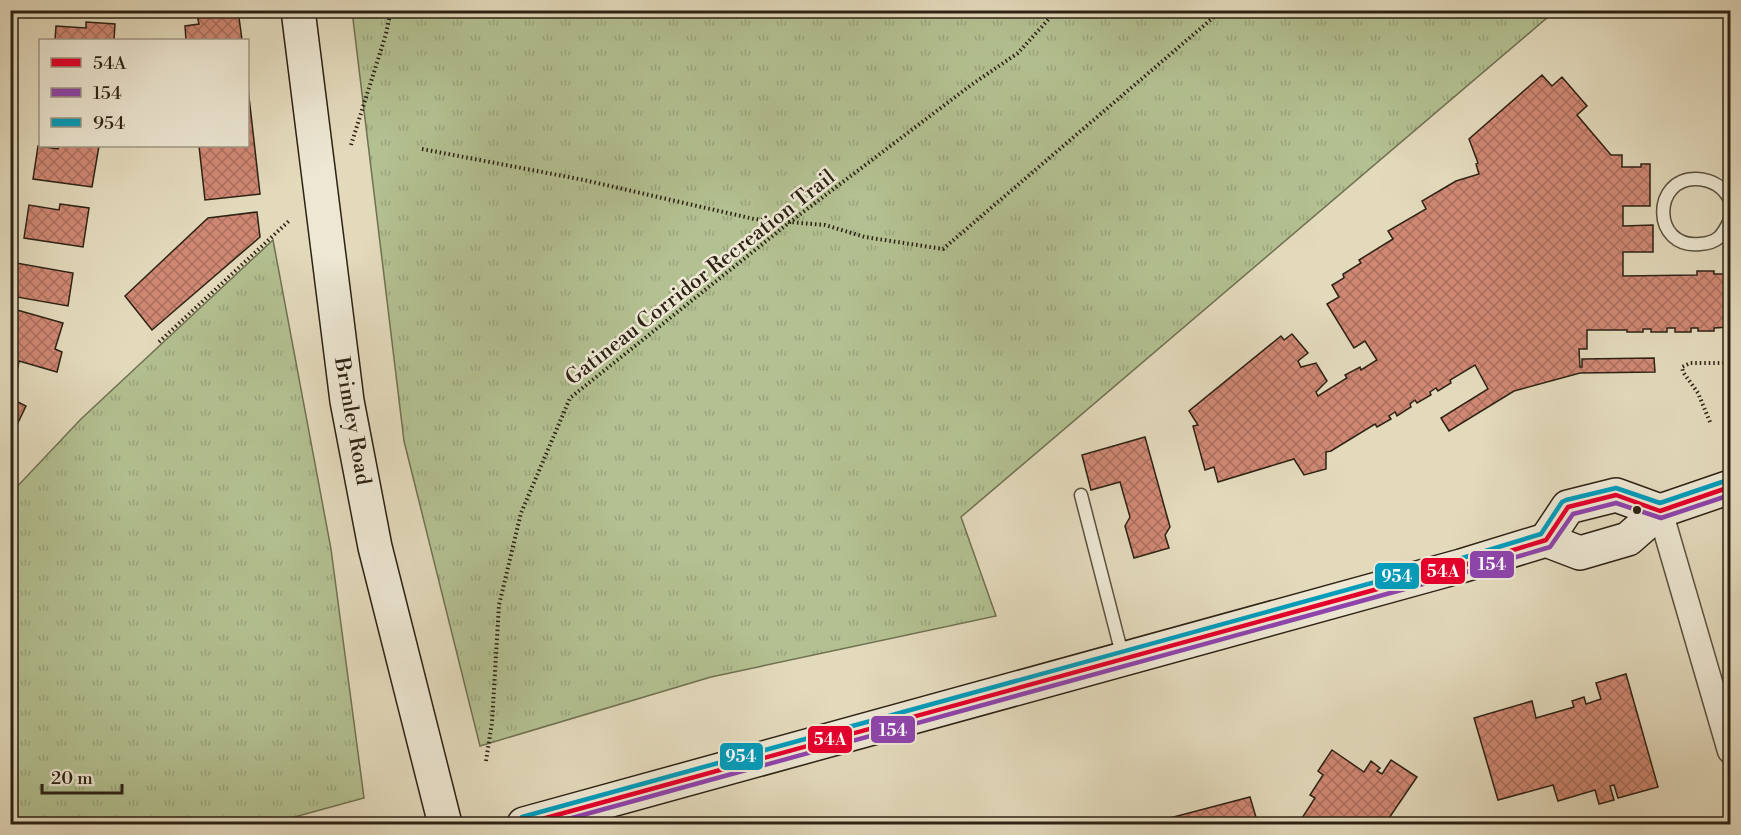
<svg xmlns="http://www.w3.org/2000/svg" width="1741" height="835" font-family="'Libre Bodoni',serif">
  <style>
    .grass { fill: url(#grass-tufts); stroke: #707152; stroke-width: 1.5 }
    .building { fill: url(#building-cross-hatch); stroke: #2d2214; stroke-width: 1.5 }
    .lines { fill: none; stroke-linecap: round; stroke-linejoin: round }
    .lane-casing { stroke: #5a503e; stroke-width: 15 }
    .street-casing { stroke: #5a503e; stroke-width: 27 }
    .secondary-casing { stroke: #2d2214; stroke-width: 36 }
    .path { stroke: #2d2214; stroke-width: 4; stroke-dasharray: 1.5 3; stroke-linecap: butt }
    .lane { stroke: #ede7d3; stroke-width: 12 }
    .street { stroke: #ede7d3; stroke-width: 24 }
    .secondary { stroke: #ede7d3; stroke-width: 33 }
    .bus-1-casing { stroke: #ede7d3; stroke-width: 9 }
    .bus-2-casing { stroke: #ede7d3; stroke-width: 9 }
    .bus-3-casing { stroke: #ede7d3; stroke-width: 9 }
    .bus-1 { stroke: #e4002b; stroke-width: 4.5 }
    .bus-2 { stroke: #8e44ad; stroke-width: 4.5 }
    .bus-3 { stroke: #049cbb; stroke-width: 4.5 }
    .bus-dot { fill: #2d2214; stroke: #ede7d3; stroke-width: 2 }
    .labels { text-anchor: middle; stroke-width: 5; stroke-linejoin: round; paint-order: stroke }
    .street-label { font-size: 21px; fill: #2d2214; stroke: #ede7d3 }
    .line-badge { stroke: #ede7d3; stroke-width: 2 }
    .badge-label { font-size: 16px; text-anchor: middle; font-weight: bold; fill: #fff }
  </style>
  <defs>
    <pattern id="grass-tufts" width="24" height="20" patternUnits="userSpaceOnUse" patternTransform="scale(1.5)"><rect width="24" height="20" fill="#b3c091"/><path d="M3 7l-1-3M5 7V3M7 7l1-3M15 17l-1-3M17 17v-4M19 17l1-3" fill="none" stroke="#9aa57c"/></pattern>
    <pattern id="building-cross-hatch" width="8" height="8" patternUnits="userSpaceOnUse" patternTransform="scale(1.5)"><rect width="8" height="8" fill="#d08874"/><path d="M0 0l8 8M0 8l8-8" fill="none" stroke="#a96f5e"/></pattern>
  </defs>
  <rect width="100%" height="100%" fill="#e3dabc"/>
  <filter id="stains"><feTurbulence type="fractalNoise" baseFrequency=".00333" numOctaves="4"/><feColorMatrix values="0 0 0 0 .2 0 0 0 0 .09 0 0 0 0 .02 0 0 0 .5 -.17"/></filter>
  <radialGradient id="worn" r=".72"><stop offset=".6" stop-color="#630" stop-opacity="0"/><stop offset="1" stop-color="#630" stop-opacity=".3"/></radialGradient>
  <g class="grass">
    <polygon points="352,11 352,10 1555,11 961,517 996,616 711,677 480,746 404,441"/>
    <polygon points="273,240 331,549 364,798 269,824 11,824 11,493 81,419"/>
  </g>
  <g class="building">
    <polygon points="238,10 242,40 186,40 185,26 199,24 197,15"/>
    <polygon points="86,22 115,24 114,40 55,40 56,26 86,28"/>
    <polygon points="1542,75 1552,86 1562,77 1587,106 1577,115 1611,155 1622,155 1622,167 1641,167 1641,164 1650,164 1650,206 1623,206 1623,226 1653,225 1653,252 1623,252 1623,276 1697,275 1697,271 1714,271 1714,274 1730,274 1730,327 1714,328 1714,331 1698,331 1698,328 1691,328 1691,332 1675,332 1675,328 1667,328 1667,332 1651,332 1651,329 1643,329 1643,332 1627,332 1627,330 1587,330 1587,349 1579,349 1580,367 1582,367 1582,359 1654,358 1655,372 1580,373 1514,391 1449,431 1441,418 1488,389 1475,365 1450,380 1451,383 1438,391 1436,388 1430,392 1431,395 1417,403 1415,400 1410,404 1411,407 1397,416 1395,412 1389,416 1391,419 1377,427 1375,424 1331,451 1326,452 1326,469 1304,475 1294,459 1218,482 1214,467 1205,470 1193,426 1198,425 1189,411 1281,336 1284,340 1292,334 1308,353 1298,361 1301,367 1316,363 1327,381 1316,392 1318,396 1347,378 1345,375 1360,367 1361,370 1377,360 1365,341 1354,348 1327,304 1339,297 1332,285 1344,278 1343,274 1361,263 1359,260 1393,239 1388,231 1426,209 1422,201 1456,181 1479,174 1476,164 1478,163 1469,139"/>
    <polygon points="248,88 260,194 205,200 199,146 248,146"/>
    <polygon points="38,146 58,149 59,146 99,146 92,187 33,179"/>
    <polygon points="60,204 89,208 83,247 24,238 29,205 59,210"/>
    <polygon points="257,212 260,237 152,330 125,296 208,218"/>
    <polygon points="16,263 73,273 68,306 11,296"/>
    <polygon points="10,308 63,323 55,349 62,352 57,372 19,361 18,367 10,364"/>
    <polygon points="10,398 26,406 12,435 10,434"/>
    <polygon points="1145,437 1170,527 1165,535 1169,548 1134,558 1125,526 1130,517 1120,482 1091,490 1082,455"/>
    <polygon points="1626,674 1658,787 1618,798 1614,785 1610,786 1614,800 1599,804 1595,790 1558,801 1553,785 1498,800 1474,718 1532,701 1536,718 1574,707 1572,701 1584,697 1586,704 1601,699 1596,683"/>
    <polygon points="1332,750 1364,772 1371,761 1380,768 1377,771 1382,774 1391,760 1417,777 1385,824 1306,824 1307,822 1302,818 1315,798 1310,795 1323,775 1318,771"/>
    <polygon points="1250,797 1258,824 1147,824"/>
  </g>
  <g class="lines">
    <g class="lane-casing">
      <g id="lane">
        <path d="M 1730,200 C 1724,187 1712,180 1697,179 C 1652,177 1651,249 1700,244 C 1718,243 1723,235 1730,220"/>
        <polyline points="1081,495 1123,658"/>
      </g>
    </g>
    <g class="street-casing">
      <polyline id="street" points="1660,511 1730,751"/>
    </g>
    <g class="secondary-casing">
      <g id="secondary">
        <polyline points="298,10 347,401 375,547 445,824"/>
        <polyline points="1546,540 1568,507 1616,495 1660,511"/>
        <polyline points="524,824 1461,566 1546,540 1580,553 1628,539 1660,511 1730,487"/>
      </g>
    </g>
    <g class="path">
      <polyline points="351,145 386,34 391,10"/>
      <polyline points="422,149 584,180 754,219 825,225 865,237 943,249 1222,10"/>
      <polyline points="1729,259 1730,259"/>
      <polyline points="159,342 290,220"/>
      <polyline points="1710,422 1698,393 1683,372 1682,367 1690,363 1730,363"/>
      <polyline points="486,761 492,722 499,605 521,513 570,398 790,222 971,85 1018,53 1057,10"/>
    </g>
    <use href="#lane" class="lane"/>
    <use href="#street" class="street"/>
    <use href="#secondary" class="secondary"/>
    <g class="bus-1-casing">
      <polyline id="bus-1" points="524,824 1461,566 1546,540 1568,507 1616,495 1660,511 1730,487"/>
    </g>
    <g class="bus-2-casing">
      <polyline id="bus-2" points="550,824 1463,573 1550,547 1573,514 1616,503 1661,518 1730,495"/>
    </g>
    <g class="bus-3-casing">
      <polyline id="bus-3" points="522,817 1459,559 1541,534 1562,502 1566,500 1616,488 1660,503 1728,480"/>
    </g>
    <use href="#bus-1" class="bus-1"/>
    <use href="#bus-2" class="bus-2"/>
    <use href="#bus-3" class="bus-3"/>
  </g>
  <circle class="bus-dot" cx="1637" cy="510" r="5"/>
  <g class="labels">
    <g class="street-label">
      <text transform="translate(700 277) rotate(-38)" y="7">Gatineau Corridor Recreation Trail</text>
      <text transform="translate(353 421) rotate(80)" y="7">Brimley Road</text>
    </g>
  </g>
  <g class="line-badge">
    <rect x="1469" y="550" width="46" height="29" rx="6" fill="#8e44ad"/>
    <rect x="1420" y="557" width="46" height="28" rx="6" fill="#e4002b"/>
    <rect x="1374" y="562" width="46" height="28" rx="6" fill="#049cbb"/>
    <rect x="870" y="715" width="46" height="29" rx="6" fill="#8e44ad"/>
    <rect x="807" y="725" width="46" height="29" rx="6" fill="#e4002b"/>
    <rect x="719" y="742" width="45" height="29" rx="6" fill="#049cbb"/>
  </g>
  <g class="badge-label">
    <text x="1492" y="570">154</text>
    <text x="1443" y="577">54A</text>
    <text x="1397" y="582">954</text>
    <text x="893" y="736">154</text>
    <text x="830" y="745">54A</text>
    <text x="741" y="762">954</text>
  </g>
  <rect width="1741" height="835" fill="none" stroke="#e3dabc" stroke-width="36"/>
  <rect x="12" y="12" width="1717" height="811" fill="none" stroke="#2d2214" stroke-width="3"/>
  <rect x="18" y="18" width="1705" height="799" fill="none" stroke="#2d2214" stroke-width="1.5"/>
  <rect x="39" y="39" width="210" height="108" fill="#ede7d3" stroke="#a09887" stroke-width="1.5"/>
  <rect x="51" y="58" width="30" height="9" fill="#e4002b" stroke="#a09887" stroke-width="1.5"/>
  <text x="93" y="69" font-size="18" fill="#2d2214">54A</text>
  <rect x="51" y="88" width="30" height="9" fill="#8e44ad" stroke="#a09887" stroke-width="1.5"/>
  <text x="93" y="99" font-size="18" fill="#2d2214">154</text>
  <rect x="51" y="118" width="30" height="9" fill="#049cbb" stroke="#a09887" stroke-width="1.5"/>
  <text x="93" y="129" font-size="18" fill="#2d2214">954</text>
  <path d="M42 784v9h80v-9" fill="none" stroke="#2d2214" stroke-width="3"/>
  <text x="51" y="784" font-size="18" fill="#2d2214" stroke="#ede7d3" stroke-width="4.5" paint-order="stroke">20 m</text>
  <rect width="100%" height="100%" filter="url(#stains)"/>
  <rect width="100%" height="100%" fill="url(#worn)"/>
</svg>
